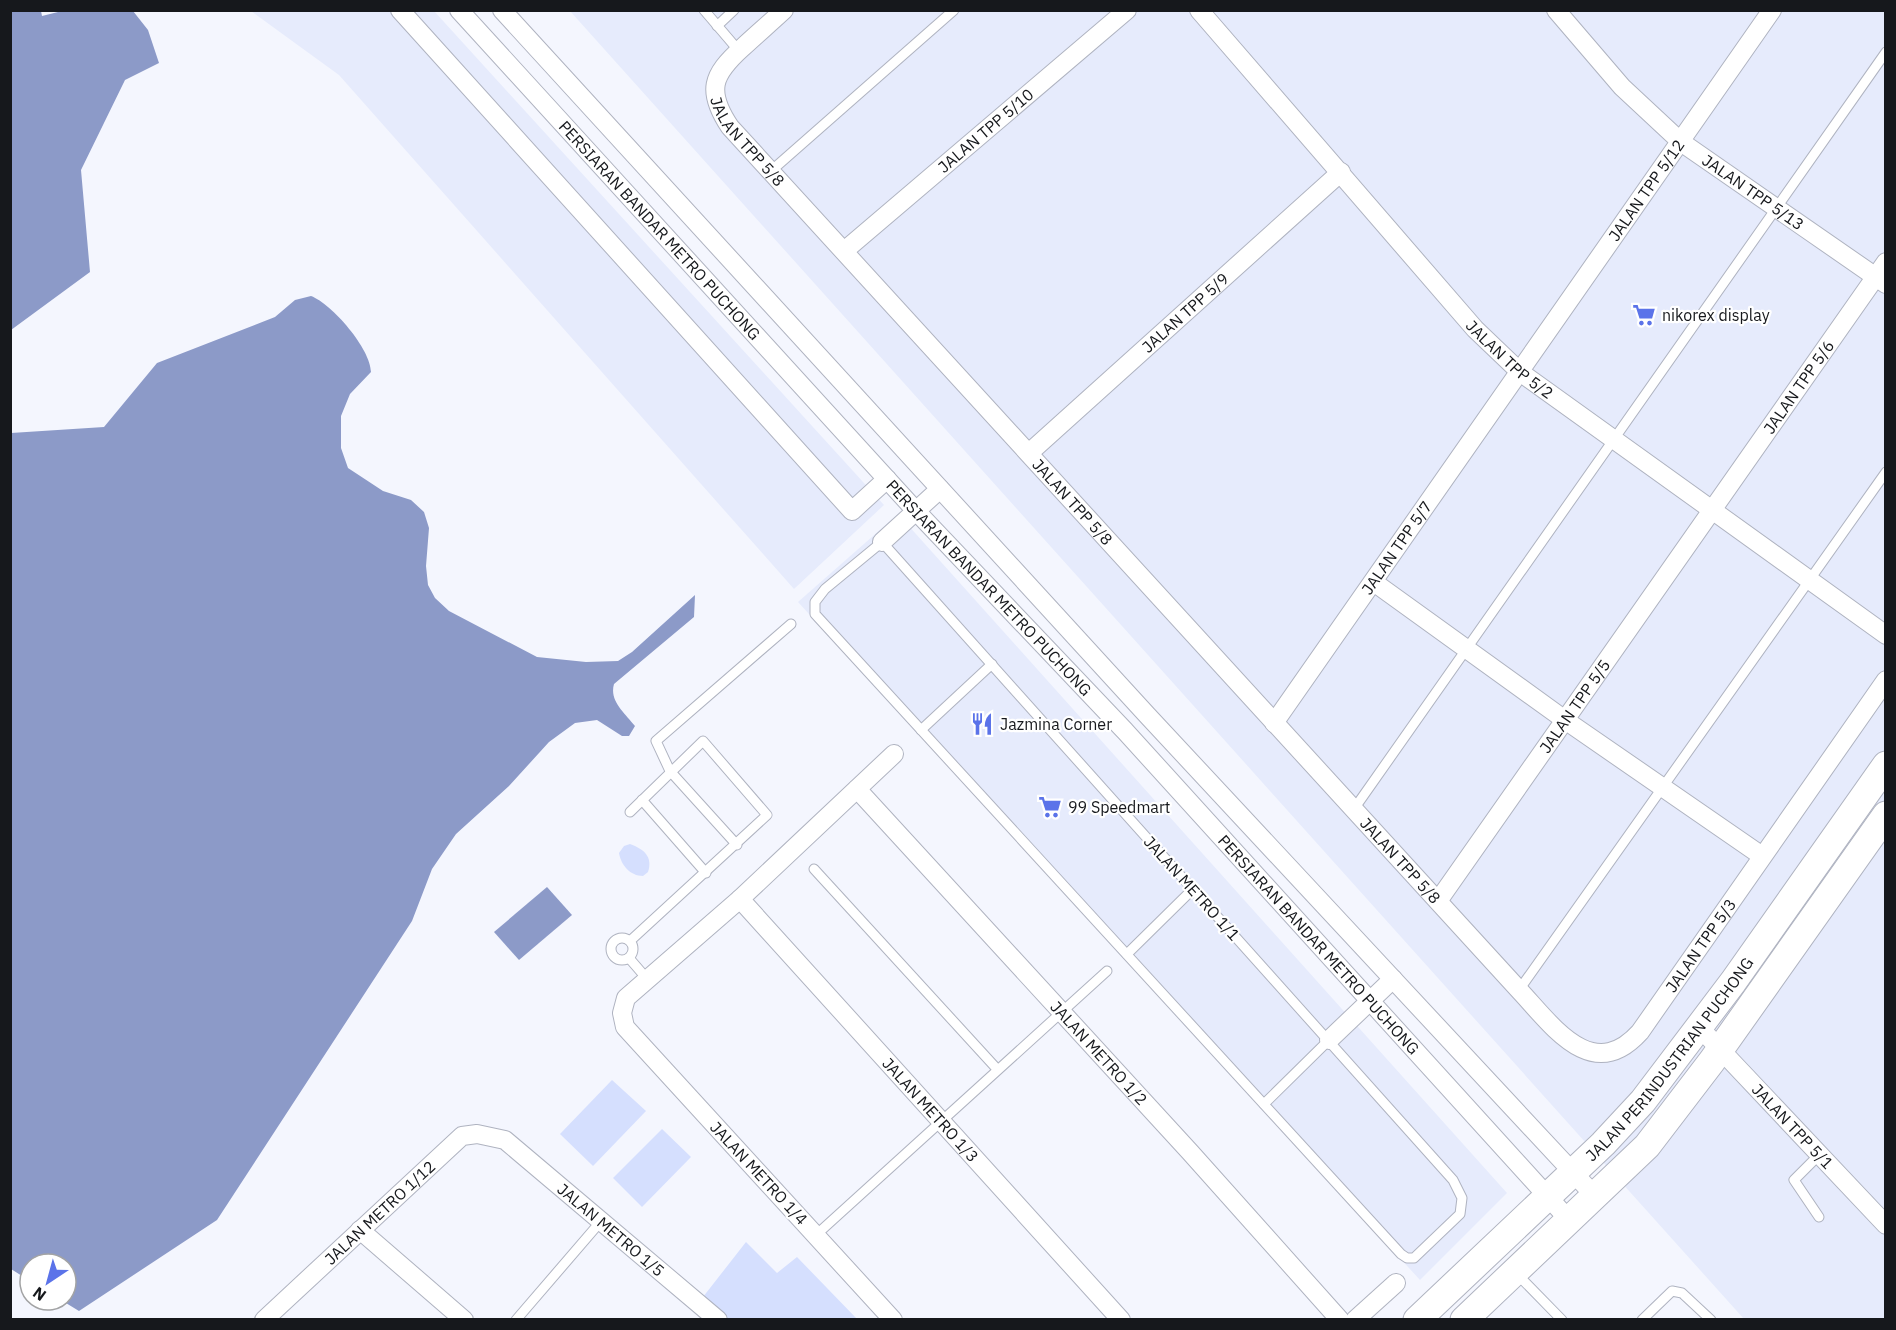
<svg xmlns="http://www.w3.org/2000/svg" width="1896" height="1330" font-family="'IBM Plex Sans',sans-serif">
  <style>
    .built { fill: #e6ebfc }
    .green { fill: #d5dffe }
    .water { fill: #8c9ac8 }
    .lines { fill: none; stroke-linecap: round; stroke-linejoin: round }
    .lane-casing { stroke: #afb3c0; stroke-width: 11 }
    .street-casing { stroke: #afb3c0; stroke-width: 20 }
    .secondary-casing { stroke: #afb3c0; stroke-width: 29 }
    .lane { stroke: #fff; stroke-width: 9 }
    .street { stroke: #fff; stroke-width: 18 }
    .secondary { stroke: #fff; stroke-width: 27 }
    .labels { text-anchor: middle; stroke-width: 4.5; stroke-linejoin: round; paint-order: stroke }
    .street-label { font-size: 16px; fill: #16181c; stroke: #fff }
    .poi-label { font-size: 16px; fill: #16181c; stroke: #fff; text-anchor: start }
  </style>
  <rect width="100%" height="100%" fill="#f4f6fe"/>
  <g class="built">
    <polygon points="251,11 434,11 884,505 794,589 339,75"/>
    <polygon points="570,11 1885,11 1885,1319 1744,1319"/>
    <polygon points="898,514 1507,1193 1420,1280 798,602"/>
  </g>
  <g class="green">
    <path d="M 630,844 C 644,849 653,857 648,872 L 643,876 C 630,876 621,865 619,853 L 624,846 Z"/>
    <polygon points="612,1080 646,1111 593,1166 560,1134"/>
    <polygon points="662,1129 691,1157 642,1207 613,1178"/>
    <polygon points="746,1242 777,1273 797,1257 857,1319 729,1319 703,1297"/>
  </g>
  <g class="water">
    <polygon points="62,11 133,11 148,30 159,63 125,80 81,170 90,272 11,330 11,11 41,11 42,16"/>
    <path d="M 311,296 C 332,304 371,349 371,372 L 350,394 L 341,416 L 341,448 L 348,468 L 383,491 L 411,500 L 424,512 L 429,528 L 426,566 L 428,585 L 435,598 L 449,611 L 537,657 L 586,662 L 618,661 L 632,652 L 695,595 L 694,617 L 614,684 C 609,701 625,713 635,726 L 629,736 L 622,736 L 597,720 L 575,723 L 549,742 L 509,786 L 456,834 L 432,869 L 412,921 L 217,1220 L 79,1311 L 61,1300 L 66,1300 L 66,1264 L 30,1264 L 30,1281 L 11,1269 L 11,433 L 104,427 L 157,363 L 275,317 L 295,300 Z"/>
    <polygon points="547,887 572,915 519,960 494,932"/>
  </g>
  <g class="lines">
    <g class="lane-casing">
      <g id="lane">
        <polyline points="704,10 739,51"/>
        <polyline points="717,26 734,10"/>
        <polyline points="771,171 954,10"/>
        <polygon points="882,542 1453,1180 1462,1198 1460,1214 1414,1258 1407,1258 1401,1254 815,614 815,602 825,589"/>
        <polyline points="921,730 992,664"/>
        <polyline points="642,800 706,873"/>
        <polyline points="1354,809 1886,52"/>
        <polyline points="630,812 703,741 767,815 630,941"/>
        <polyline points="737,845 670,771 656,741 791,624"/>
        <polyline points="814,869 997,1069"/>
        <circle cx="622" cy="949" r="11"/>
        <polyline points="1127,954 1193,889"/>
        <polyline points="629,958 648,980"/>
        <polyline points="1519,990 1886,472"/>
        <polyline points="1264,1104 1329,1040"/>
        <polyline points="1819,1217 1794,1180 1819,1155"/>
        <polyline points="816,1235 1107,971"/>
        <polyline points="1516,1273 1562,1320"/>
        <polyline points="516,1320 602,1220"/>
        <polyline points="1642,1320 1672,1291 1682,1293 1711,1320"/>
      </g>
    </g>
    <g class="street-casing">
      <g id="street">
        <polyline points="400,10 852,511 887,479"/>
        <path id="s1" d="M 459,10 L 916,511 L 1125,731 L 1569,1220"/>
        <polyline points="502,10 1147,715 1594,1195"/>
        <path id="s2" d="M 784,10 C 770,23 756,35 742,48 C 712,75 706,91 730,127 L 1519,990 C 1552,1025 1592,1085 1640,1032 L 1886,680"/>
        <path id="s3" d="M 1199,10 L 1475,329 L 1520,372 L 1886,635"/>
        <path id="s4" d="M 1556,10 L 1622,87 L 1681,142 L 1886,284"/>
        <path id="s5" d="M 844,251 L 1127,10"/>
        <path id="s6" d="M 1029,453 L 1341,172"/>
        <polyline points="882,542 940,489"/>
        <polyline points="1375,583 1565,720 1762,856"/>
        <path id="s7" d="M 1274,723 L 1772,10"/>
        <path id="s8" d="M 857,789 L 1190,1152 L 1340,1320"/>
        <path id="s9" d="M 740,899 L 1121,1320"/>
        <path id="s10" d="M 1438,901 L 1886,262"/>
        <path id="s11" d="M 1700,1028 L 1886,1225"/>
        <polyline points="1329,1040 1393,979"/>
        <polyline points="360,1230 464,1320"/>
        <path id="s12" d="M 264,1320 L 462,1136 L 477,1134 L 505,1140 L 718,1320"/>
        <polyline points="893,1320 625,1027 622,1013 626,998 740,899 894,754"/>
        <polyline points="1355,1320 1396,1283"/>
      </g>
    </g>
    <g class="secondary-casing">
      <g id="secondary">
        <path id="s13" d="M 1417,1320 L 1603,1144 L 1643,1101 L 1733,982 L 1886,765"/>
        <polyline points="1464,1320 1647,1146 1712,1061 1886,815"/>
      </g>
    </g>
    <use href="#lane" class="lane"/>
    <use href="#street" class="street"/>
    <use href="#secondary" class="secondary"/>
  </g>
  <defs>
    <g id="supermarket-bare" transform="scale(1.8)"><path d="M-6-5.5h2.5l.6 2H6L4.5 2H-2.5L-4.4-4H-6ZM-1.5 3.2a1.3 1.3 0 1 0 .1 0ZM3 3.2a1.3 1.3 0 1 0 .1 0Z" fill="#5b73e9" stroke="#fff" stroke-width="2.5" paint-order="stroke"/></g>
    <g id="restaurant-bare" transform="scale(1.8)"><path d="M-5-6h1v4h1v-4h1v4h1v-4h1v5L-1.5 .5V6h-2V.5L-5-1ZM5-6V6H3V1.5H1.5Q1.5-4 5-6Z" fill="#5b73e9" stroke="#fff" stroke-width="2.5" paint-order="stroke"/></g>
  </defs>
  <g fill-rule="evenodd">
    <use href="#supermarket-bare" x="1644" y="315"/>
    <use href="#restaurant-bare" x="982" y="724"/>
    <use href="#supermarket-bare" x="1050" y="807"/>
  </g>
  <g class="labels">
    <g class="street-label">
      <text dy="6" stroke="none"><textPath href="#s5" startOffset="186">JALAN TPP 5/10</textPath></text>
      <text dy="6" stroke="none"><textPath href="#s2" startOffset="170">JALAN TPP 5/8</textPath></text>
      <text dy="6" stroke="none"><textPath href="#s7" startOffset="650">JALAN TPP 5/12</textPath></text>
      <text dy="6" stroke="none"><textPath href="#s4" startOffset="270">JALAN TPP 5/13</textPath></text>
      <text dy="6" stroke="none"><textPath href="#s1" startOffset="298">PERSIARAN BANDAR METRO PUCHONG</textPath></text>
      <text dy="6" stroke="none"><textPath href="#s6" startOffset="210">JALAN TPP 5/9</textPath></text>
      <text dy="6" stroke="none"><textPath href="#s3" startOffset="468">JALAN TPP 5/2</textPath></text>
      <text dy="6" stroke="none"><textPath href="#s10" startOffset="628">JALAN TPP 5/6</textPath></text>
      <text dy="6" stroke="none"><textPath href="#s2" startOffset="656">JALAN TPP 5/8</textPath></text>
      <text dy="6" stroke="none"><textPath href="#s7" startOffset="214">JALAN TPP 5/7</textPath></text>
      <text dy="6" stroke="none"><textPath href="#s1" startOffset="784">PERSIARAN BANDAR METRO PUCHONG</textPath></text>
      <text dy="6" stroke="none"><textPath href="#s10" startOffset="238">JALAN TPP 5/5</textPath></text>
      <text dy="6" stroke="none"><textPath href="#s2" startOffset="1142">JALAN TPP 5/8</textPath></text>
      <text transform="translate(1192 888) rotate(48)" y="6">JALAN METRO 1/1</text>
      <text dy="6" stroke="none"><textPath href="#s2" startOffset="1575">JALAN TPP 5/3</textPath></text>
      <text dy="6" stroke="none"><textPath href="#s1" startOffset="1270">PERSIARAN BANDAR METRO PUCHONG</textPath></text>
      <text dy="6" stroke="none"><textPath href="#s8" startOffset="358">JALAN METRO 1/2</textPath></text>
      <text dy="6" stroke="none"><textPath href="#s13" startOffset="364">JALAN PERINDUSTRIAN PUCHONG</textPath></text>
      <text dy="6" stroke="none"><textPath href="#s9" startOffset="284">JALAN METRO 1/3</textPath></text>
      <text dy="6" stroke="none"><textPath href="#s11" startOffset="135">JALAN TPP 5/1</textPath></text>
      <text transform="translate(759 1173) rotate(47)" y="6">JALAN METRO 1/4</text>
      <text dy="6" stroke="none"><textPath href="#s12" startOffset="158">JALAN METRO 1/12</textPath></text>
      <text dy="6" stroke="none"><textPath href="#s12" startOffset="453">JALAN METRO 1/5</textPath></text>
    </g>
    <g class="poi-label">
      <text x="1662" y="321">nikorex display</text>
      <text x="1000" y="730">Jazmina Corner</text>
      <text x="1068" y="813">99 Speedmart</text>
    </g>
  </g>
  <rect width="1896" height="1330" fill="none" stroke="#16181c" stroke-width="24"/>
  <g transform="translate(48 1282) rotate(216)"><circle r="28" fill="#ffffff" stroke="#a2a3a4" stroke-width="1.5"/>
  <path d="M0-4.5L10 22L0 15L-10 22Z" fill="#5b73e9"/>
  <text y="-9" font-size="16" font-weight="bold" text-anchor="middle" fill="#16181c">N</text>
  </g>
</svg>
